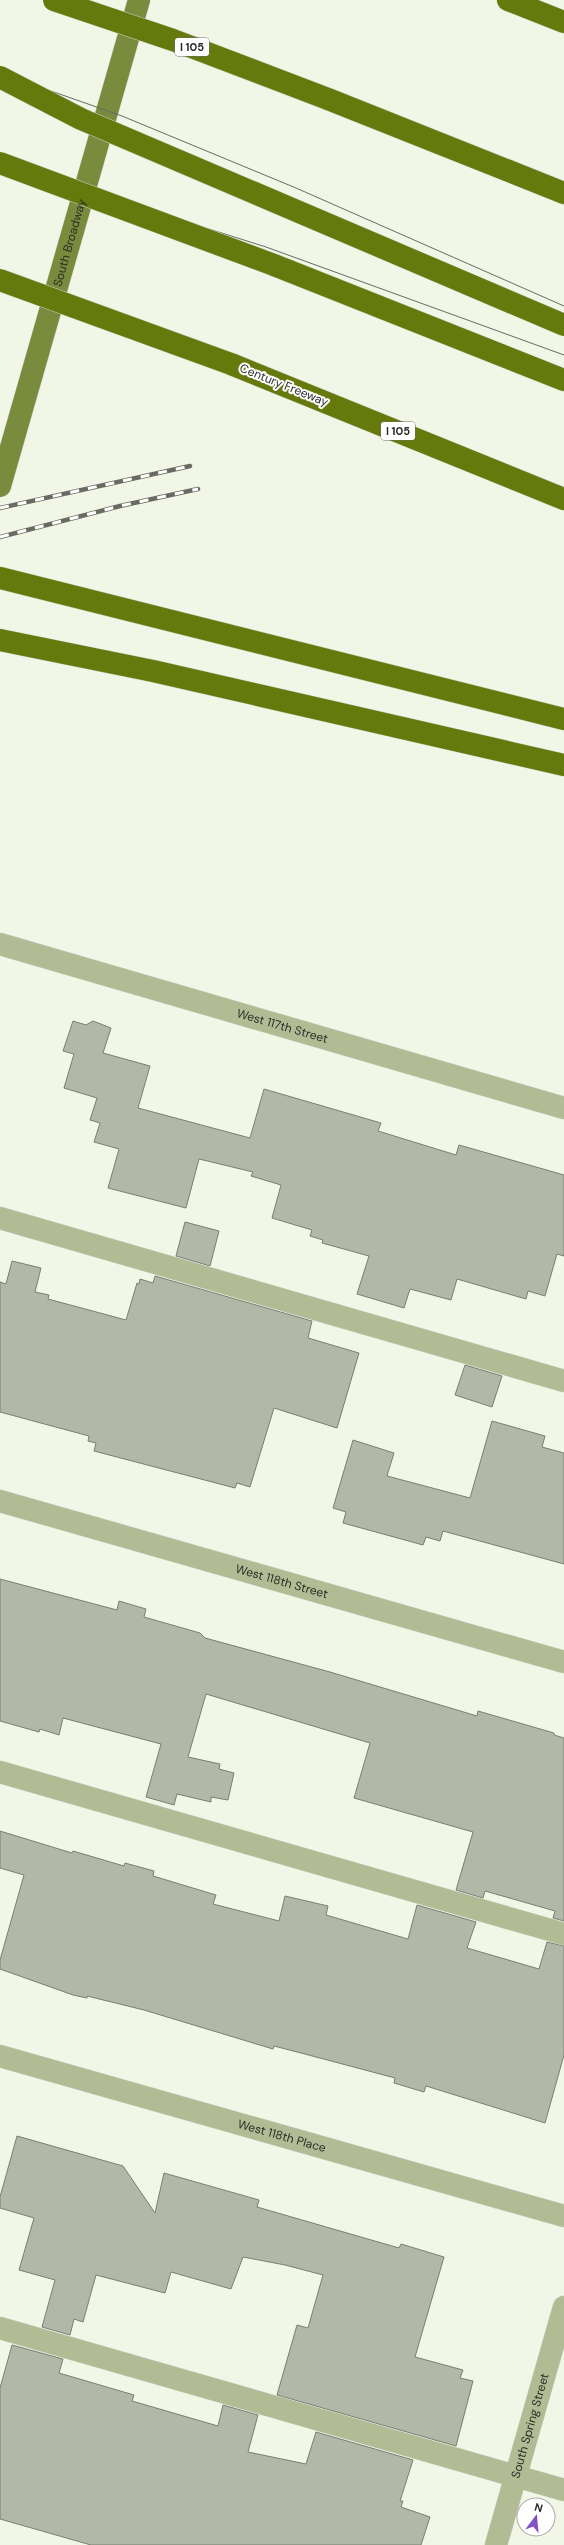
<svg xmlns="http://www.w3.org/2000/svg" width="564" height="2545" font-family="'DM Sans',sans-serif">
  <style>
    .building { fill: #b3b7a8; stroke: #7a7e71 }
    .lines { fill: none; stroke-linecap: round; stroke-linejoin: round }
    .minor-casing { stroke: #ced2c5; stroke-width: 23 }
    .major-casing { stroke: #ced2c5; stroke-width: 23 }
    .highway-casing { stroke: #ced2c5; stroke-width: 23 }
    .minor { stroke: #b1bc94; stroke-width: 22 }
    .major { stroke: #798b3d; stroke-width: 22 }
    .highway { stroke: #66790d; stroke-width: 22 }
    .tram { stroke: #696b63; stroke-width: 1 }
    .rail-casing { stroke: #696b63; stroke-width: 4.5 }
    .rail { stroke: #fff; stroke-width: 3; stroke-dasharray: 9; stroke-linecap: butt }
    .highway-bridge-casing { stroke: #ced2c5; stroke-width: 23; stroke-linecap: butt }
    .highway-bridge { stroke: #66790d; stroke-width: 22 }
    .labels { text-anchor: middle; stroke-width: 4; stroke-linejoin: round; paint-order: stroke }
    .shield { fill: #fff; stroke: #6b6c68; stroke-width: 1 }
    .shield-label { font-size: 11px; font-weight: bold; fill: #2c2d28 }
    .street-label { font-size: 12px; fill: #2c2d28; stroke: #fff }
  </style>
  <rect width="100%" height="100%" fill="#f1f6e7"/>
  <g class="building">
    <polygon points="73,1021 86,1025 93,1021 111,1028 103,1053 150,1066 138,1108 250,1138 264,1089 381,1123 378,1131 456,1155 459,1145 564,1175 564,1256 557,1254 545,1296 528,1291 526,1299 457,1279 451,1300 410,1289 404,1308 357,1294 369,1256 322,1243 323,1240 310,1236 312,1230 272,1218 281,1185 251,1176 253,1172 199,1159 186,1208 108,1188 119,1149 94,1142 100,1123 90,1120 97,1098 64,1088 74,1054 63,1051"/>
    <polygon points="185,1222 219,1231 210,1266 176,1256"/>
    <polygon points="12,1261 41,1268 35,1292 49,1295 48,1299 126,1320 137,1283 139,1284 140,1279 153,1283 155,1276 312,1321 308,1338 359,1353 337,1428 274,1408 250,1487 237,1483 235,1488 94,1451 96,1443 88,1441 89,1436 0,1412 0,1282 6,1284"/>
    <polygon points="465,1365 502,1376 492,1407 455,1395"/>
    <polygon points="492,1421 545,1436 542,1447 564,1453 564,1564 443,1531 440,1541 426,1537 423,1545 343,1523 346,1512 333,1508 353,1440 394,1453 387,1476 470,1498"/>
    <polygon points="0,1579 117,1610 119,1601 146,1609 144,1617 200,1633 205,1638 330,1672 477,1716 478,1711 554,1733 554,1735 564,1738 564,1921 553,1918 555,1911 485,1891 483,1898 456,1890 473,1832 354,1798 370,1743 206,1694 188,1757 220,1764 219,1769 234,1773 228,1800 211,1797 211,1802 177,1794 174,1805 146,1797 161,1744 63,1718 59,1735 40,1729 39,1732 0,1721"/>
    <polygon points="0,1831 72,1853 73,1851 124,1866 125,1863 154,1871 153,1876 216,1895 213,1904 279,1921 285,1896 328,1906 326,1915 408,1939 417,1905 476,1922 467,1948 539,1969 547,1942 564,1946 564,2055 545,2123 426,2086 424,2092 394,2083 395,2078 301,2053 274,2046 273,2049 144,2010 87,1996 87,1998 73,1995 0,1969 0,1960 24,1875 0,1868"/>
    <polygon points="17,2136 123,2166 155,2213 164,2173 259,2200 257,2207 399,2248 401,2244 444,2257 415,2357 463,2370 460,2378 473,2381 456,2446 277,2395 297,2325 308,2328 323,2275 285,2265 243,2257 231,2289 171,2272 165,2293 96,2275 83,2322 74,2319 70,2335 42,2327 55,2280 19,2270 34,2218 0,2208 0,2197"/>
    <polygon points="12,2345 63,2359 59,2373 134,2395 132,2401 218,2426 223,2405 258,2415 248,2452 306,2464 316,2432 413,2460 400,2501 403,2501 401,2507 430,2517 421,2545 91,2545 0,2519 0,2388"/>
  </g>
  <g class="lines">
    <g class="minor-casing">
      <g id="minor">
        <path id="s1" d="M 0,944 L 564,1108"/>
        <polyline points="0,1218 564,1381"/>
        <path id="s2" d="M 0,1501 L 564,1662"/>
        <polyline points="0,1772 564,1934"/>
        <path id="s3" d="M 0,2056 L 564,2216"/>
        <polyline points="0,2328 564,2490"/>
        <path id="s4" d="M 496,2545 L 564,2307"/>
      </g>
    </g>
    <g class="major-casing">
      <g id="major">
        <path id="s5" d="M 0,486 L 139,0"/>
      </g>
    </g>
    <g class="highway-casing">
      <g id="highway">
        <polyline points="508,0 564,22"/>
        <polyline points="328,99 564,193"/>
        <polyline points="274,265 564,380"/>
        <polyline points="231,364 564,499"/>
        <polyline points="0,578 564,719"/>
        <polyline points="0,640 153,671 564,765"/>
      </g>
    </g>
    <use href="#minor" class="minor"/>
    <use href="#major" class="major"/>
    <use href="#highway" class="highway"/>
    <g class="tram">
      <polyline points="0,73 122,116 296,188 564,306"/>
      <polyline points="0,163 266,247 564,355"/>
    </g>
    <g class="rail-casing">
      <g id="rail">
        <polyline points="0,508 190,466"/>
        <polyline points="0,537 120,506 198,489"/>
      </g>
    </g>
    <use href="#rail" class="rail"/>
    <g class="highway-bridge-casing">
      <g id="highway-bridge">
        <polyline points="54,0 173,40 328,99"/>
        <polyline points="0,77 81,119 564,325"/>
        <polyline points="0,163 274,265"/>
        <polyline points="0,280 231,364"/>
      </g>
    </g>
    <use href="#highway-bridge" class="highway-bridge"/>
  </g>
  <g class="labels">
    <g class="shield">
      <rect x="175" y="38" width="34" height="18" rx="3"/>
      <rect x="381" y="422" width="34" height="18" rx="3"/>
    </g>
    <g class="shield-label">
      <text x="192" y="51">I 105</text>
      <text x="398" y="435">I 105</text>
    </g>
    <g class="street-label">
      <text dy="4" stroke="none"><textPath href="#s5" startOffset="253">South Broadway</textPath></text>
      <text transform="translate(284 385) rotate(22)" y="4">Century Freeway</text>
      <text dy="4" stroke="none"><textPath href="#s1" startOffset="294">West 117th Street</textPath></text>
      <text dy="4" stroke="none"><textPath href="#s2" startOffset="293">West 118th Street</textPath></text>
      <text dy="4" stroke="none"><textPath href="#s3" startOffset="293">West 118th Place</textPath></text>
      <text dy="4" stroke="none"><textPath href="#s4" startOffset="124">South Spring Street</textPath></text>
    </g>
  </g>
  <g transform="translate(536 2517) rotate(16)"><circle r="19" fill="#ffffff" stroke="#ababa9"/>
  <path d="M0-3L7 15L0 10L-7 15Z" fill="#8350c8"/>
  <text y="-6" font-size="11" font-weight="bold" text-anchor="middle" fill="#2c2d28">N</text>
  </g>
</svg>
